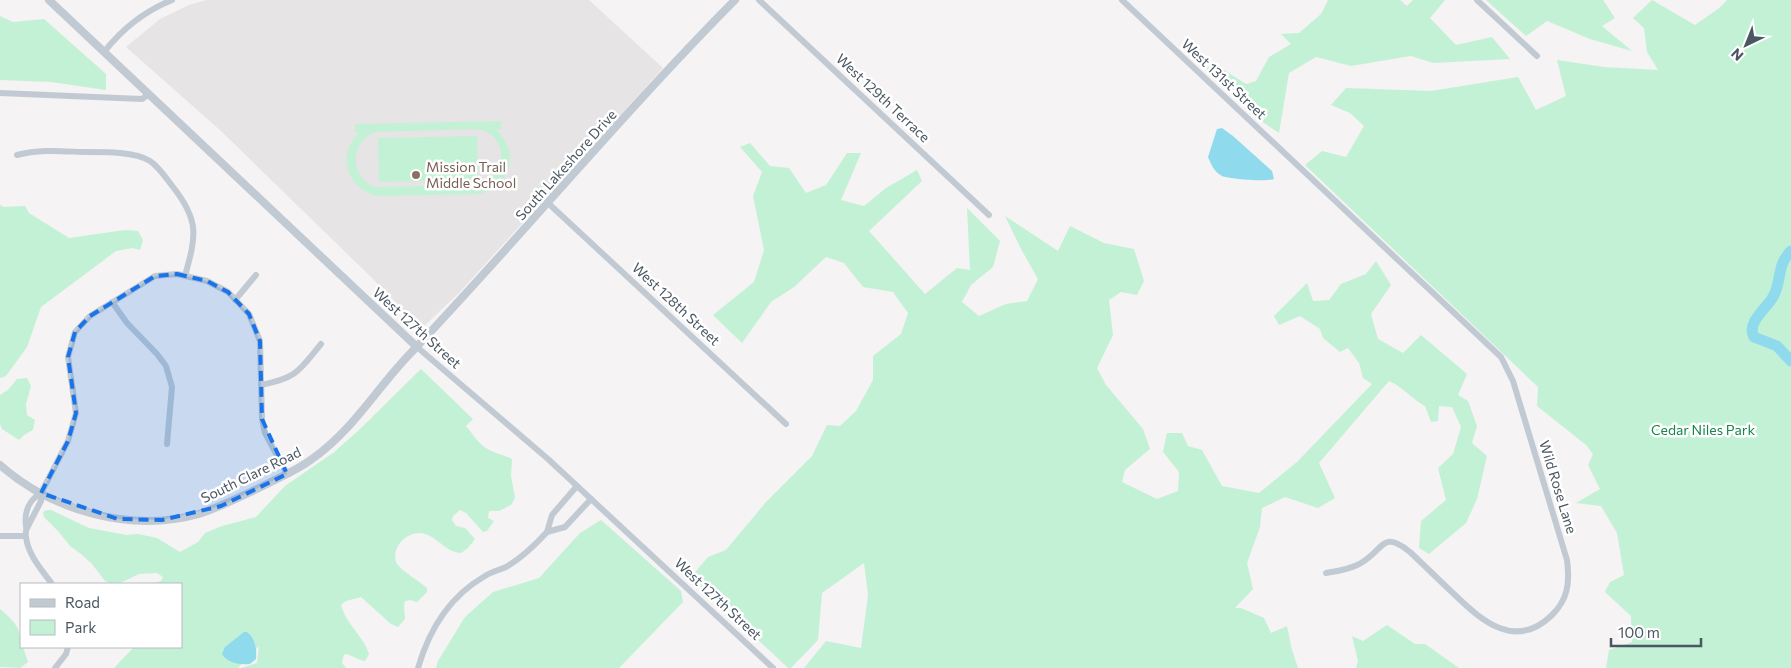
<svg xmlns="http://www.w3.org/2000/svg" width="1791" height="668" font-family="Commissioner,sans-serif">
  <style>
    .education { fill: #e6e4e5 }
    .green { fill: #c3f1d5; fill-rule: evenodd }
    .water { fill: #90daee }
    .lines { fill: none; stroke-linecap: round; stroke-linejoin: round }
    .river { stroke: #90daee; stroke-width: 11 }
    .minor { stroke: #c1cad2; stroke-width: 6 }
    .tertiary { stroke: #c1cad2; stroke-width: 8 }
    .marked { fill: #1a73e8; fill-opacity: 0.2; stroke: #1a73e8; stroke-width: 4; stroke-dasharray: 10 6; stroke-linejoin: round }
    .education-dot { fill: #8d6e63; stroke: #fff; stroke-width: 2 }
    .labels { text-anchor: middle; stroke-width: 5; stroke-linejoin: round; paint-order: stroke }
    .street-label { font-size: 14px; fill: #4a5661; stroke: #fff }
    .education-label { font-size: 14px; fill: #785e54; stroke: #fff; text-anchor: start }
    .park-label { font-size: 14px; fill: #17864f; stroke: #fff }
  </style>
  <rect width="100%" height="100%" fill="#f5f3f3"/>
  <polygon class="education" points="206,0 589,0 663,68 458,294 421,329 372,278 221,131 126,47 160,19 189,5"/>
  <g class="green">
    <polygon points="1328,0 1400,0 1407,6 1413,0 1445,0 1430,18 1456,45 1492,37 1510,59 1433,63 1411,56 1351,66 1316,57 1289,73 1279,133 1264,123 1205,67 1224,70 1246,84 1256,81 1269,57 1291,44 1281,34 1299,33 1321,14"/>
    <polygon points="1486,0 1603,0 1615,18 1602,26 1632,51 1590,39 1547,21 1526,36"/>
    <polygon points="1652,0 1695,25 1718,9 1727,0 1791,0 1791,668 1606,668 1609,650 1632,642 1631,616 1605,592 1610,582 1624,575 1617,533 1601,506 1576,503 1600,489 1588,465 1593,454 1586,445 1537,406 1538,387 1305,165 1322,151 1346,157 1364,126 1350,113 1331,105 1346,88 1431,91 1518,77 1536,110 1566,96 1557,60 1604,67 1658,70 1647,52 1644,28 1633,18"/>
    <polygon points="0,16 13,22 44,19 106,74 106,90 51,82 0,80"/>
    <path d="M 501,121 L 501,129 L 496,129 C 503,136 508,144 510,154 C 512,173 496,192 477,194 L 377,196 C 347,189 336,154 359,133 L 355,132 L 355,124 ZM 475,129 C 509,132 509,174 479,185 L 375,187 C 350,178 349,142 375,132 Z"/>
    <polygon points="477,136 478,180 379,182 378,138"/>
    <path d="M 750,143 L 770,166 L 789,168 L 806,193 L 826,185 L 847,153 L 861,153 L 841,200 L 864,206 L 886,188 L 917,170 L 922,181 L 869,231 L 925,294 L 957,268 L 970,270 L 967,208 L 1000,241 L 993,267 L 971,285 L 962,302 L 979,316 L 1006,304 L 1027,301 L 1038,279 L 1021,249 L 1005,216 L 1058,251 L 1070,226 L 1104,243 L 1134,249 L 1144,281 L 1137,295 L 1121,292 L 1109,300 L 1113,335 L 1097,368 L 1106,385 L 1143,429 L 1150,449 L 1125,470 L 1122,482 L 1157,499 L 1178,491 L 1179,472 L 1163,452 L 1167,433 L 1182,433 L 1188,446 L 1202,450 L 1222,486 L 1259,493 L 1297,462 L 1372,384 L 1363,378 L 1359,363 L 1348,348 L 1340,352 L 1323,338 L 1320,329 L 1300,316 L 1279,325 L 1274,316 L 1307,283 L 1313,301 L 1329,300 L 1341,284 L 1366,274 L 1376,261 L 1391,285 L 1371,314 L 1378,339 L 1403,353 L 1421,335 L 1467,374 L 1458,395 L 1468,401 L 1477,426 L 1472,443 L 1487,456 L 1477,499 L 1466,523 L 1429,554 L 1419,548 L 1421,521 L 1446,500 L 1438,468 L 1453,454 L 1461,427 L 1452,407 L 1439,406 L 1438,421 L 1431,422 L 1425,406 C 1412,399 1403,387 1389,381 L 1319,463 L 1335,498 L 1318,508 L 1285,497 L 1262,508 L 1260,527 L 1247,563 L 1253,589 L 1235,608 L 1241,608 L 1264,618 L 1271,633 L 1287,626 L 1292,650 L 1298,668 L 804,668 L 826,641 L 861,648 L 868,595 L 864,563 L 822,593 L 818,640 L 791,668 L 788,668 L 691,577 L 708,557 L 726,550 L 766,502 L 812,456 L 827,425 L 840,426 L 856,411 L 873,380 L 873,356 L 901,334 L 908,313 L 893,292 L 863,287 L 844,263 L 826,257 L 794,287 L 771,302 L 742,343 L 713,315 L 754,282 L 764,250 L 753,196 L 762,172 L 740,147 Z"/>
    <polygon points="0,205 3,207 25,206 29,213 69,238 125,230 138,231 143,240 140,250 132,248 116,251 41,307 27,347 6,376 0,378"/>
    <path d="M 421,369 L 473,419 L 466,426 C 473,434 479,445 489,450 C 497,454 505,455 512,459 L 511,476 L 515,498 L 511,505 L 499,511 L 489,511 L 488,518 L 494,521 L 487,531 L 483,532 L 466,513 L 460,510 L 453,516 L 452,520 L 456,526 L 465,528 L 475,539 L 468,548 L 461,553 C 445,552 439,538 425,534 C 409,528 389,548 397,564 C 401,570 420,582 427,588 L 427,592 L 417,602 L 410,600 L 405,601 L 404,605 L 405,619 L 398,627 L 391,624 L 361,597 L 346,601 L 341,605 C 347,626 363,635 369,654 L 365,661 C 357,660 351,654 344,654 L 342,663 L 346,668 L 241,668 L 257,663 L 259,646 L 238,668 L 114,668 L 134,647 L 181,647 L 181,584 L 151,584 L 161,581 L 163,577 L 157,573 L 139,574 L 118,584 L 112,584 L 105,581 L 92,564 L 81,554 L 70,546 L 58,531 L 44,517 L 43,512 L 46,510 L 51,510 L 89,528 L 127,535 L 138,534 L 157,538 L 180,552 L 198,542 L 205,533 L 222,526 L 256,517 L 285,486 L 333,453 L 358,431 Z"/>
    <polygon points="27,378 31,386 26,404 27,415 35,420 33,430 24,435 19,440 2,429 0,424 0,395 8,390 17,379"/>
    <polygon points="601,520 681,591 683,602 619,668 436,668 438,661 465,617 493,592 539,578 580,533"/>
    <path d="M 0,609 C 14,621 21,627 21,647 L 23,647 L 28,662 L 20,668 L 0,667 Z"/>
    <polygon points="1387,625 1415,644 1425,644 1459,668 1356,668 1358,661 1352,636 1363,641"/>
  </g>
  <g class="water">
    <path d="M 1222,128 L 1233,136 L 1272,171 L 1274,179 C 1266,182 1230,179 1222,176 C 1214,172 1211,164 1208,157 L 1217,129 Z"/>
    <path d="M 244,632 L 247,632 C 255,638 257,649 256,659 L 250,664 C 240,665 227,663 222,654 L 225,647 Z"/>
  </g>
  <g class="lines">
    <path class="river" d="M 1791,251 C 1776,266 1782,282 1773,297 C 1766,309 1746,323 1754,337 L 1777,346 L 1791,361"/>
    <g class="minor">
      <polyline points="759,0 989,215"/>
      <path d="M 1122,0 L 1501,357 L 1513,381 L 1567,560 C 1570,583 1568,600 1551,616 C 1515,650 1482,621 1455,595 C 1440,581 1425,566 1410,552 C 1382,529 1384,550 1361,563 C 1351,569 1338,571 1326,573"/>
      <polyline points="1477,0 1537,56"/>
      <path d="M 104,52 C 122,29 145,11 172,0"/>
      <polyline points="0,93 142,99 149,94"/>
      <path d="M 17,155 C 39,149 60,151 82,152 C 101,152 134,151 150,161 C 159,167 166,178 173,187 C 200,221 196,236 185,276"/>
      <polyline points="548,203 786,424"/>
      <polyline points="235,300 256,275"/>
      <polyline points="112,302 127,323 157,354 166,366 172,387 167,444"/>
      <polyline points="417,347 548,459 773,668"/>
      <path d="M 261,385 C 297,378 299,371 321,344"/>
      <polyline points="577,486 552,515 547,532 565,527 591,499"/>
      <path d="M 41,493 C 29,500 24,512 26,526 C 27,529 25,533 26,537 C 28,555 42,570 52,584"/>
      <polyline points="27,528 41,501 41,493 68,441 76,413 68,357 75,332 90,316 155,276 177,274 207,281 228,292 249,314 260,341 262,419 265,433 287,474"/>
      <polyline points="0,536 25,536"/>
      <polyline points="55,668 66,654 68,647"/>
      <path d="M 418,668 C 429,630 450,596 485,576 C 491,572 499,570 506,567 C 522,558 535,545 547,532"/>
    </g>
    <g class="tertiary">
      <polyline points="49,0 417,347"/>
      <path d="M 0,465 C 52,511 131,533 199,514 C 220,507 240,497 261,487 C 278,478 296,471 312,459 C 351,432 375,391 407,357 C 518,240 621,115 735,0"/>
    </g>
  </g>
  <path class="marked" d="M 177,274 L 207,281 L 228,292 L 249,314 L 260,341 L 262,419 L 287,474 L 221,506 L 162,520 L 118,519 L 41,493 L 68,441 L 76,413 L 68,357 L 75,332 L 90,316 L 155,276 Z"/>
  <circle class="education-dot" cx="416" cy="175" r="5"/>
  <g class="labels">
    <g class="street-label">
      <text transform="translate(1224 79) rotate(43)" y="5">West 131st Street</text>
      <text transform="translate(883 98) rotate(43)" y="5">West 129th Terrace</text>
      <text transform="translate(566 165) rotate(-48)" y="5">South Lakeshore Drive</text>
      <text transform="translate(676 304) rotate(43)" y="5">West 128th Street</text>
      <text transform="translate(417 328) rotate(42)" y="5">West 127th Street</text>
      <text transform="translate(251 475) rotate(-26)" y="5">South Clare Road</text>
      <text transform="translate(1558 487) rotate(73)" y="5">Wild Rose Lane</text>
      <text transform="translate(718 599) rotate(43)" y="5">West 127th Street</text>
    </g>
    <g class="education-label">
      <text x="426" y="172">Mission Trail<tspan x="426" dy="16">Middle School</tspan></text>
    </g>
    <g class="park-label">
      <text x="1703" y="435">Cedar Niles Park</text>
    </g>
  </g>
  <rect x="20" y="583" width="162" height="65" fill="#ffffff" stroke="#b7bbc0"/>
  <rect x="30" y="599" width="25" height="8" fill="#c1cad2" stroke="#b7bbc0"/>
  <text x="65" y="608" font-size="15" fill="#4a5661">Road</text>
  <rect x="30" y="620" width="25" height="15" fill="#c3f1d5" stroke="#b7bbc0"/>
  <text x="65" y="633" font-size="15" fill="#4a5661">Park</text>
  <g transform="translate(1746 45) rotate(223)" stroke="#ffffff" stroke-width="4" paint-order="stroke">
  <path d="M0-4L9 19L0 12L-9 19Z" fill="#4a5661"/>
  <text y="-8" font-size="14" font-weight="bold" text-anchor="middle" fill="#4a5661">N</text>
  </g>
  <path d="M1611 638v8h90v-8" fill="none" stroke="#4a5661" stroke-width="2.5"/>
  <text x="1618" y="638" font-size="15" fill="#4a5661" stroke="#ffffff" stroke-width="4" paint-order="stroke">100 m</text>
</svg>
